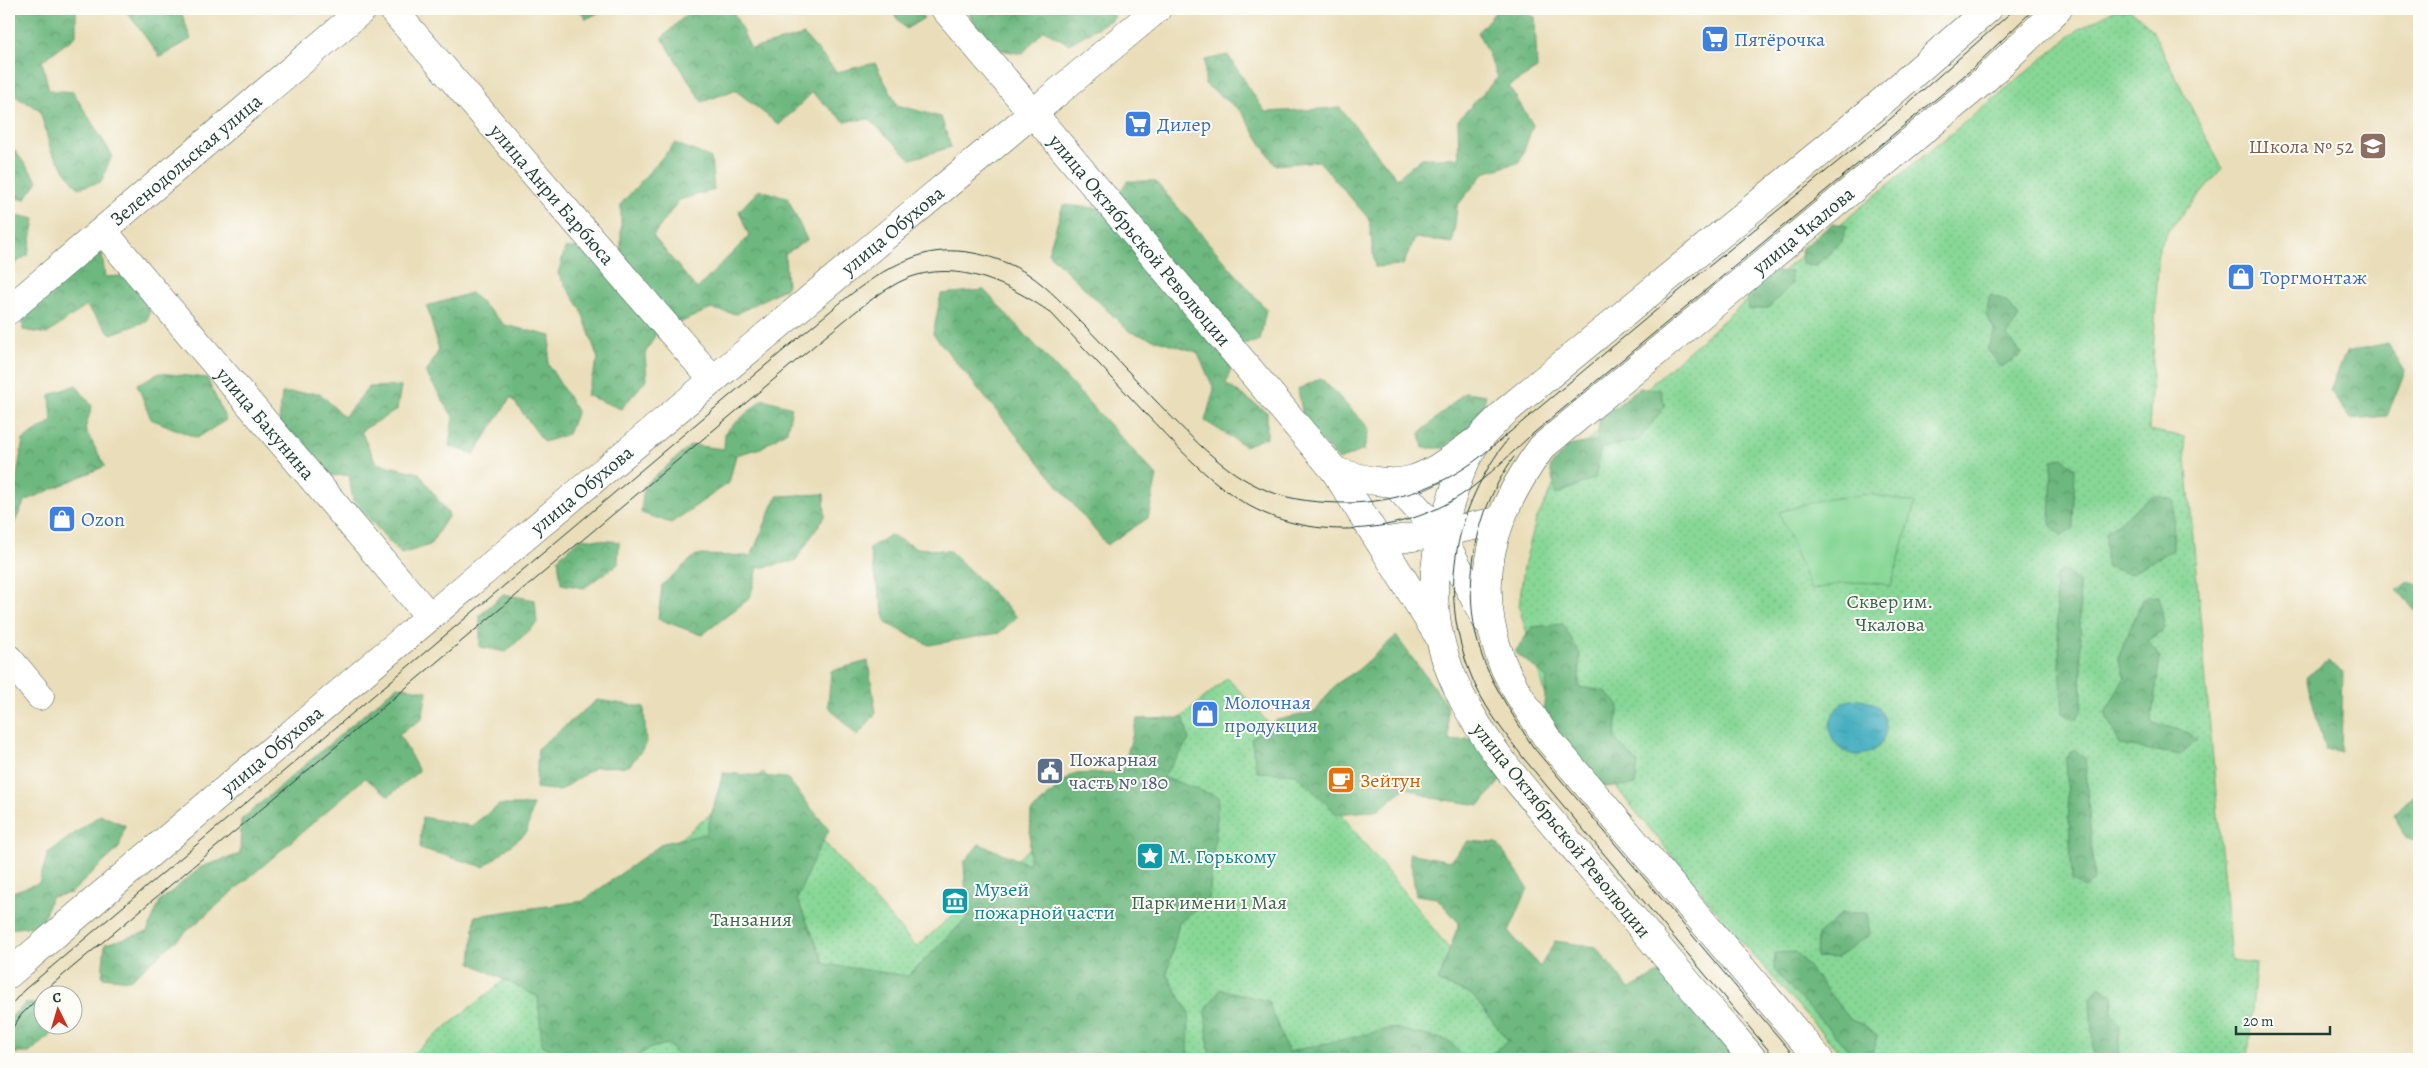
<svg xmlns="http://www.w3.org/2000/svg" width="2428" height="1068" font-family="Alegreya,serif">
  <style>
    .grass { fill: url(#grass-dots); stroke: #538a65 }
    .forest { fill: url(#forest-crowns); stroke: #467a5a }
    .garden { fill: #87d796; stroke: #538a65 }
    .water { fill: url(#water-ripples); stroke: #2e7478 }
    .lines { fill: none; stroke-linecap: round; stroke-linejoin: round }
    .street-casing { stroke: #3d5548; stroke-width: 29 }
    .secondary-casing { stroke: #3d5548; stroke-width: 29 }
    .street { stroke: #fff; stroke-width: 28 }
    .secondary { stroke: #fff; stroke-width: 28 }
    .tram { stroke: #1f3d34; stroke-width: 1 }
    .labels { text-anchor: middle; stroke-width: 4; stroke-linejoin: round; paint-order: stroke }
    .shop-label { font-size: 20px; fill: #366cbe; stroke: #fdfcf7; text-anchor: start }
    .education-label { font-size: 20px; fill: #785e54; stroke: #fdfcf7; text-anchor: end }
    .street-label { font-size: 20px; fill: #1f3d34; stroke: #fdfcf7 }
    .park-label { font-size: 20px; fill: #39644c; stroke: #fdfcf7 }
    .service-label { font-size: 20px; fill: #4e5e75; stroke: #fdfcf7; text-anchor: start }
    .food-label { font-size: 20px; fill: #c56008; stroke: #fdfcf7; text-anchor: start }
    .culture-label { font-size: 20px; fill: #0d838f; stroke: #fdfcf7; text-anchor: start }
  </style>
  <defs>
    <pattern id="grass-dots" width="8" height="8" patternUnits="userSpaceOnUse" patternTransform="scale(1.25)"><rect width="8" height="8" fill="#87d796"/><path d="M2 2h.1M6 6h.1" fill="none" stroke="#74b982" stroke-width="1.8" stroke-linecap="round"/></pattern>
    <pattern id="forest-crowns" width="20" height="18" patternUnits="userSpaceOnUse" patternTransform="scale(1.25)"><rect width="20" height="18" fill="#6db87f"/><path d="M2 6a3 3 0 1 1 6 0M12 15a3 3 0 1 1 6 0" fill="none" stroke="#599769"/></pattern>
    <pattern id="water-ripples" width="26" height="14" patternUnits="userSpaceOnUse" patternTransform="scale(1.25)"><rect width="26" height="14" fill="#3eabbd"/><path d="M2 4q2-2 4 0t4 0M15 11q2-2 4 0t4 0" fill="none" stroke="#338c9a"/></pattern>
  </defs>
  <rect width="100%" height="100%" fill="#fdfcf7"/>
  <filter id="ink" filterUnits="userSpaceOnUse"><feTurbulence type="fractalNoise" baseFrequency=".02" numOctaves="2"/><feDisplacementMap in="SourceGraphic" scale="10" xChannelSelector="R" yChannelSelector="G"/><feConvolveMatrix kernelMatrix="1 2 1 2 8 2 1 2 1" color-interpolation-filters="sRGB"/></filter>
  <filter id="wash" filterUnits="userSpaceOnUse"><feTurbulence type="fractalNoise" baseFrequency=".0096" numOctaves="4" result="noise"/><feDisplacementMap in="SourceGraphic" scale="20" xChannelSelector="R" yChannelSelector="G"/><feGaussianBlur stdDeviation="1.12" result="paint"/><feColorMatrix in="noise" values="0 0 0 0 0 0 0 0 0 0 0 0 0 0 0 0 0 1.4 0 .05"/><feComposite in="paint" operator="in"/></filter>
  <g filter="url(#wash)">
    <rect width="100%" height="100%" fill="#eadeba"/>
    <g class="grass">
      <polygon points="2114,10 2131,10 2151,28 2222,168 2169,230 2159,247 2149,430 2184,437 2231,960 2256,963 2248,1059 1845,1059 1745,946 1576,738 1543,689 1519,607 1524,566 1536,520 1556,480 1585,443 1735,310 2079,29"/>
      <polygon points="1227,678 1254,706 1538,1059 406,1059 763,772 916,947"/>
    </g>
    <g class="forest">
      <polygon points="18,9 76,9 76,36 42,61 49,90 73,92 112,155 101,182 78,188 51,151 40,110 11,94 9,90 9,13"/>
      <polygon points="125,9 180,9 191,39 160,57"/>
      <polygon points="579,9 606,9 586,19"/>
      <polygon points="692,9 732,9 751,49 804,35 837,72 875,63 897,105 941,117 951,147 911,159 869,119 844,121 812,93 779,125 735,90 702,102 662,38"/>
      <polygon points="889,9 916,9 924,18 906,29"/>
      <polygon points="968,9 1115,9 1114,18 1069,44 1044,30 1022,54 981,46"/>
      <polygon points="1498,9 1517,9 1535,17 1537,69 1509,86 1533,125 1520,162 1484,173 1457,206 1453,243 1415,238 1403,265 1375,267 1369,219 1319,161 1275,165 1241,111 1205,84 1205,60 1228,55 1265,112 1340,108 1397,178 1422,158 1459,158 1458,120 1498,77 1478,32"/>
      <polygon points="9,138 11,146 38,181 25,199 9,198"/>
      <polygon points="675,143 711,158 714,190 679,200 653,236 697,289 749,236 739,211 759,190 787,197 807,240 785,254 787,287 737,314 710,309 677,324 621,258 621,204"/>
      <polygon points="1127,181 1155,181 1266,309 1260,341 1238,345 1226,384 1267,412 1267,437 1245,446 1205,421 1214,389 1197,352 1130,332 1048,253 1063,205 1109,209"/>
      <polygon points="9,213 35,219 28,255 9,267"/>
      <polygon points="1833,223 1847,226 1842,241 1816,266 1802,264 1801,249"/>
      <polygon points="592,247 659,328 645,354 647,379 621,409 586,395 598,359 581,309 558,274 565,248"/>
      <polygon points="102,253 105,277 134,275 153,297 147,321 111,334 86,306 47,334 23,330 23,311 82,255"/>
      <polygon points="1775,271 1791,272 1791,285 1768,308 1748,310 1746,292"/>
      <polygon points="984,290 1157,476 1148,518 1107,545 933,334 941,294"/>
      <polygon points="471,293 505,325 551,336 548,364 577,411 568,434 544,442 511,397 474,454 449,446 453,417 426,373 439,350 427,306"/>
      <polygon points="1990,295 2005,300 2019,317 2007,336 2022,354 2001,367 1987,349 1995,331 1986,315"/>
      <polygon points="2387,343 2405,371 2387,416 2351,419 2330,390 2346,352"/>
      <polygon points="160,373 207,378 226,420 197,438 151,419 137,384"/>
      <polygon points="1321,378 1369,428 1364,450 1339,460 1304,423 1298,389"/>
      <polygon points="76,385 92,406 85,429 105,466 25,501 9,534 9,500 13,498 23,440 52,421 50,395"/>
      <polygon points="401,386 397,410 361,431 376,463 419,473 449,515 430,545 401,554 353,501 349,475 325,476 279,423 282,393 320,393 344,417 369,387"/>
      <polygon points="1639,388 1660,390 1665,406 1639,440 1601,448 1595,478 1556,495 1550,467 1568,446 1597,441 1599,420"/>
      <polygon points="1465,392 1486,395 1480,418 1444,448 1423,448 1420,433"/>
      <polygon points="763,399 792,407 787,431 761,448 736,455 729,483 671,523 641,513 644,486 691,445 724,449 725,432"/>
      <polygon points="2063,458 2075,468 2073,529 2062,536 2050,525 2052,460"/>
      <polygon points="824,494 825,516 795,561 758,568 750,598 702,635 658,619 662,585 696,555 751,556 777,496"/>
      <polygon points="2155,495 2174,500 2173,550 2129,574 2106,566 2106,532"/>
      <polygon points="890,535 917,548 950,551 1017,617 999,633 929,645 886,623 869,548"/>
      <polygon points="581,538 619,542 618,564 584,588 561,584 558,558"/>
      <polygon points="2063,569 2079,582 2082,708 2076,720 2063,713 2055,579"/>
      <polygon points="2408,582 2419,585 2419,614 2397,590"/>
      <polygon points="503,594 535,600 537,623 506,652 480,647 480,615"/>
      <polygon points="2159,596 2165,629 2148,641 2160,658 2151,722 2189,733 2197,740 2181,755 2120,745 2105,713 2125,677 2118,657 2144,597"/>
      <polygon points="1563,624 1580,654 1579,687 1605,691 1619,705 1615,739 1638,763 1635,785 1603,787 1543,713 1547,678 1515,652 1532,627"/>
      <polygon points="1396,636 1447,705 1449,741 1485,737 1510,769 1480,805 1432,798 1406,787 1379,810 1337,814 1296,774 1257,772 1251,738 1277,720 1315,712 1336,684 1358,670"/>
      <polygon points="868,661 876,713 857,736 828,706 831,671"/>
      <polygon points="2327,661 2343,672 2341,751 2325,750 2306,677"/>
      <polygon points="397,686 427,691 422,719 399,734 419,771 389,796 365,778 130,980 102,977 105,944 147,932 160,901 201,867 240,854 241,820"/>
      <polygon points="597,700 644,707 646,745 629,766 595,767 560,791 536,788 538,748"/>
      <polygon points="1184,718 1189,740 1163,777 1219,797 1209,899 1179,923 1167,974 1189,1013 1188,1059 680,1059 668,1044 651,1048 632,1059 570,1059 542,1045 538,997 471,963 475,916 583,901 663,843 706,834 723,773 787,778 829,830 813,860 797,899 825,964 908,976 967,918 964,862 979,844 1029,864 1031,812 1072,774 1122,772 1137,719"/>
      <polygon points="2074,749 2085,758 2094,881 2084,888 2072,880 2066,759"/>
      <polygon points="2417,794 2419,794 2419,842 2406,838 2393,814"/>
      <polygon points="499,805 533,805 527,832 484,867 420,848 422,817 471,826"/>
      <polygon points="100,815 125,825 119,848 71,893 51,897 41,925 9,929 9,893 39,883 48,853"/>
      <polygon points="1468,841 1497,843 1528,888 1509,932 1540,967 1555,941 1596,947 1629,989 1661,972 1690,987 1747,1059 1485,1059 1508,1041 1472,995 1438,982 1459,923 1437,898 1416,895 1409,853 1450,861"/>
      <polygon points="1843,913 1867,913 1870,934 1836,958 1816,957 1817,935"/>
      <polygon points="1796,952 1851,1020 1864,1025 1877,1036 1872,1054 1853,1055 1774,970 1775,953"/>
      <polygon points="2099,986 2114,996 2111,1013 2120,1025 2119,1058 2100,1059 2093,1053 2090,998"/>
      <polygon points="1220,989 1268,1001 1288,1052 1393,1028 1449,1041 1467,1059 1377,1059 1334,1052 1310,1059 1210,1059 1205,1012"/>
      <polygon points="26,1003 42,1005 42,1026 61,1026 29,1053 9,1053 9,1019"/>
    </g>
    <path class="garden" d="M 1870,494 L 1915,503 L 1891,586 C 1864,579 1837,583 1811,590 L 1779,512 L 1820,500 Z"/>
    <circle class="water" cx="1858" cy="727" r="28"/>
  </g>
  <g filter="url(#ink)">
    <g class="lines">
      <g class="street-casing">
        <g id="street">
          <path id="s1" d="M 392,9 L 713,380"/>
          <polyline points="945,9 1033,113 1157,9"/>
          <path id="s2" d="M 103,231 L 429,616"/>
          <path id="s3" d="M 9,310 L 363,9"/>
          <polyline points="9,659 40,696"/>
        </g>
      </g>
      <g class="secondary-casing">
        <g id="secondary">
          <path d="M 1335,471 C 1403,492 1418,484 1473,443"/>
          <polyline points="1394,483 1440,533 1486,620"/>
          <polyline points="1380,542 1440,533 1498,521"/>
          <path id="s4" d="M 9,974 C 347,684 690,399 1033,113 L 1335,471 L 1438,635"/>
          <path d="M 1753,1059 C 1699,996 1645,932 1592,869 C 1503,763 1397,664 1447,513 C 1455,488 1463,459 1480,438 C 1488,428 1498,419 1507,410 L 1877,106 L 1988,9"/>
          <path id="s5" d="M 1819,1059 L 1547,738 C 1531,713 1513,689 1502,662 C 1471,581 1493,513 1542,447 L 1983,81 L 2058,9"/>
        </g>
      </g>
      <use href="#street" class="street"/>
      <use href="#secondary" class="secondary"/>
      <g class="tram">
        <path d="M 1508,439 C 1455,507 1438,589 1469,670 C 1481,704 1504,732 1525,760 L 1776,1059"/>
        <path d="M 1514,457 C 1471,516 1457,603 1488,671 C 1501,698 1517,722 1533,747 L 1797,1059"/>
        <path d="M 9,1007 L 24,990 L 804,333 C 841,303 876,268 924,254 C 958,245 999,256 1028,274 C 1049,288 1067,308 1085,326 C 1108,350 1131,374 1154,399 C 1187,432 1221,472 1266,490 C 1292,501 1321,503 1349,503 C 1397,502 1441,487 1480,457 L 1702,272 L 1889,120 L 2015,9"/>
        <path d="M 9,1033 L 21,1015 L 49,987 L 815,345 C 841,324 866,301 894,285 C 947,254 1007,282 1051,313 C 1082,346 1113,379 1144,412 C 1174,443 1202,475 1238,499 C 1300,540 1387,537 1450,502 C 1480,485 1504,460 1529,437 L 1972,69 L 2034,9"/>
      </g>
    </g>
  </g>
  <defs>
    <g id="supermarket-square" transform="scale(1.4375)"><rect x="-9" y="-9" width="18" height="18" rx="4" fill="#3f7fe0" stroke="#fdfcf7"/><path d="M-6-5.5h2.5l.6 2H6L4.5 2H-2.5L-4.4-4H-6ZM-1.5 3.2a1.3 1.3 0 1 0 .1 0ZM3 3.2a1.3 1.3 0 1 0 .1 0Z" fill="#fff"/></g>
    <g id="school-square" transform="scale(1.4375)"><rect x="-9" y="-9" width="18" height="18" rx="4" fill="#8d6e63" stroke="#fdfcf7"/><path d="M0-5L7-2L0 1L-7-2ZM-4 1L0 2.5L4 1V4Q0 6-4 4Z" fill="#fff"/></g>
    <g id="shop-square" transform="scale(1.4375)"><rect x="-9" y="-9" width="18" height="18" rx="4" fill="#3f7fe0" stroke="#fdfcf7"/><path d="M-5-2.5h2.3a2.7 3.5 0 0 1 5.4 0H5L5.5 6h-11ZM-1.5-2.5h3a1.5 2.3 0 0 0-3 0Z" fill="#fff"/></g>
    <g id="civic-square" transform="scale(1.4375)"><rect x="-9" y="-9" width="18" height="18" rx="4" fill="#5c6f8a" stroke="#fdfcf7"/><path d="M-.6-6.5H3V-4.5H.6V-3L4-1V1h2V6H-6V1h2V-1L-.6-3ZM-1.2 2.5V6h2.4V2.5Z" fill="#fff"/></g>
    <g id="cafe-square" transform="scale(1.4375)"><rect x="-9" y="-9" width="18" height="18" rx="4" fill="#e8710a" stroke="#fdfcf7"/><path d="M-5.5-4.5H6V0H3Q3 3.5 0 3.5H-2.5Q-5.5 3.5-5.5 0ZM3-3.2v2h1.7v-2ZM-6 4.5H4V6H-6Z" fill="#fff"/></g>
    <g id="sight-square" transform="scale(1.4375)"><rect x="-9" y="-9" width="18" height="18" rx="4" fill="#0f9aa8" stroke="#fdfcf7"/><path d="M0-6L1.8-2.2L6-1.7L2.9 1.2L3.7 5.4L0 3.3L-3.7 5.4L-2.9 1.2L-6-1.7L-1.8-2.2Z" fill="#fff"/></g>
    <g id="museum-square" transform="scale(1.4375)"><rect x="-9" y="-9" width="18" height="18" rx="4" fill="#0f9aa8" stroke="#fdfcf7"/><path d="M0-6L6-3V-2H-6V-3ZM-5-1h2V3h-2ZM-1-1h2V3h-2ZM3-1h2V3H3ZM-6 4H6V6H-6Z" fill="#fff"/></g>
  </defs>
  <g fill-rule="evenodd">
    <use href="#supermarket-square" x="1715" y="39"/>
    <use href="#supermarket-square" x="1138" y="124"/>
    <use href="#school-square" x="2373" y="146"/>
    <use href="#shop-square" x="2241" y="277"/>
    <use href="#shop-square" x="62" y="519"/>
    <use href="#shop-square" x="1205" y="714"/>
    <use href="#civic-square" x="1050" y="771"/>
    <use href="#cafe-square" x="1341" y="780"/>
    <use href="#sight-square" x="1150" y="856"/>
    <use href="#museum-square" x="955" y="901"/>
  </g>
  <g class="labels">
    <g class="shop-label">
      <text x="1734" y="46">Пятёрочка</text>
      <text x="1157" y="131">Дилер</text>
      <text x="2260" y="284">Торгмонтаж</text>
      <text x="81" y="526">Ozon</text>
      <text x="1224" y="709">Молочная<tspan x="1224" dy="23">продукция</tspan></text>
    </g>
    <g class="education-label">
      <text x="2354" y="153">Школа № 52</text>
    </g>
    <g class="street-label">
      <text dy="7" stroke="none"><textPath href="#s3" startOffset="232">Зеленодольская улица</textPath></text>
      <text dy="7" stroke="none"><textPath href="#s1" startOffset="245">улица Анри Барбюса</textPath></text>
      <text dy="7" stroke="none"><textPath href="#s4" startOffset="1155">улица Обухова</textPath></text>
      <text dy="7" stroke="none"><textPath href="#s5" startOffset="1078">улица Чкалова</textPath></text>
      <text dy="7" stroke="none"><textPath href="#s4" startOffset="1504">улица Октябрьской Революции</textPath></text>
      <text dy="7" stroke="none"><textPath href="#s2" startOffset="252">улица Бакунина</textPath></text>
      <text dy="7" stroke="none"><textPath href="#s4" startOffset="750">улица Обухова</textPath></text>
      <text dy="7" stroke="none"><textPath href="#s4" startOffset="345">улица Обухова</textPath></text>
      <text transform="translate(1562 830) rotate(51)" y="7">улица Октябрьской Революции</text>
    </g>
    <g class="park-label">
      <text x="1890" y="608">Сквер им.<tspan x="1890" dy="23">Чкалова</tspan></text>
      <text x="1209" y="909">Парк имени 1 Мая</text>
      <text x="751" y="926">Танзания</text>
    </g>
    <g class="service-label">
      <text x="1069" y="766">Пожарная<tspan x="1069" dy="23">часть № 180</tspan></text>
    </g>
    <g class="food-label">
      <text x="1360" y="787">Зейтун</text>
    </g>
    <g class="culture-label">
      <text x="1169" y="863">М. Горькому</text>
      <text x="974" y="896">Музей<tspan x="974" dy="23">пожарной части</tspan></text>
    </g>
  </g>
  <rect width="2428" height="1068" fill="none" stroke="#fdfcf7" stroke-width="30"/>
  <g transform="translate(58 1010) rotate(355)"><circle r="24" fill="#fdfcf7" stroke="#a4b0a9"/>
  <path d="M0-4L9 19L0 12L-9 19Z" fill="#c8321e"/>
  <text y="-8" font-size="14" font-weight="bold" text-anchor="middle" fill="#1f3d34">С</text>
  </g>
  <path d="M2236 1026v8h94v-8" fill="none" stroke="#1f3d34" stroke-width="2.5"/>
  <text x="2243" y="1026" font-size="15" fill="#1f3d34" stroke="#fdfcf7" stroke-width="4" paint-order="stroke">20 m</text>
</svg>
